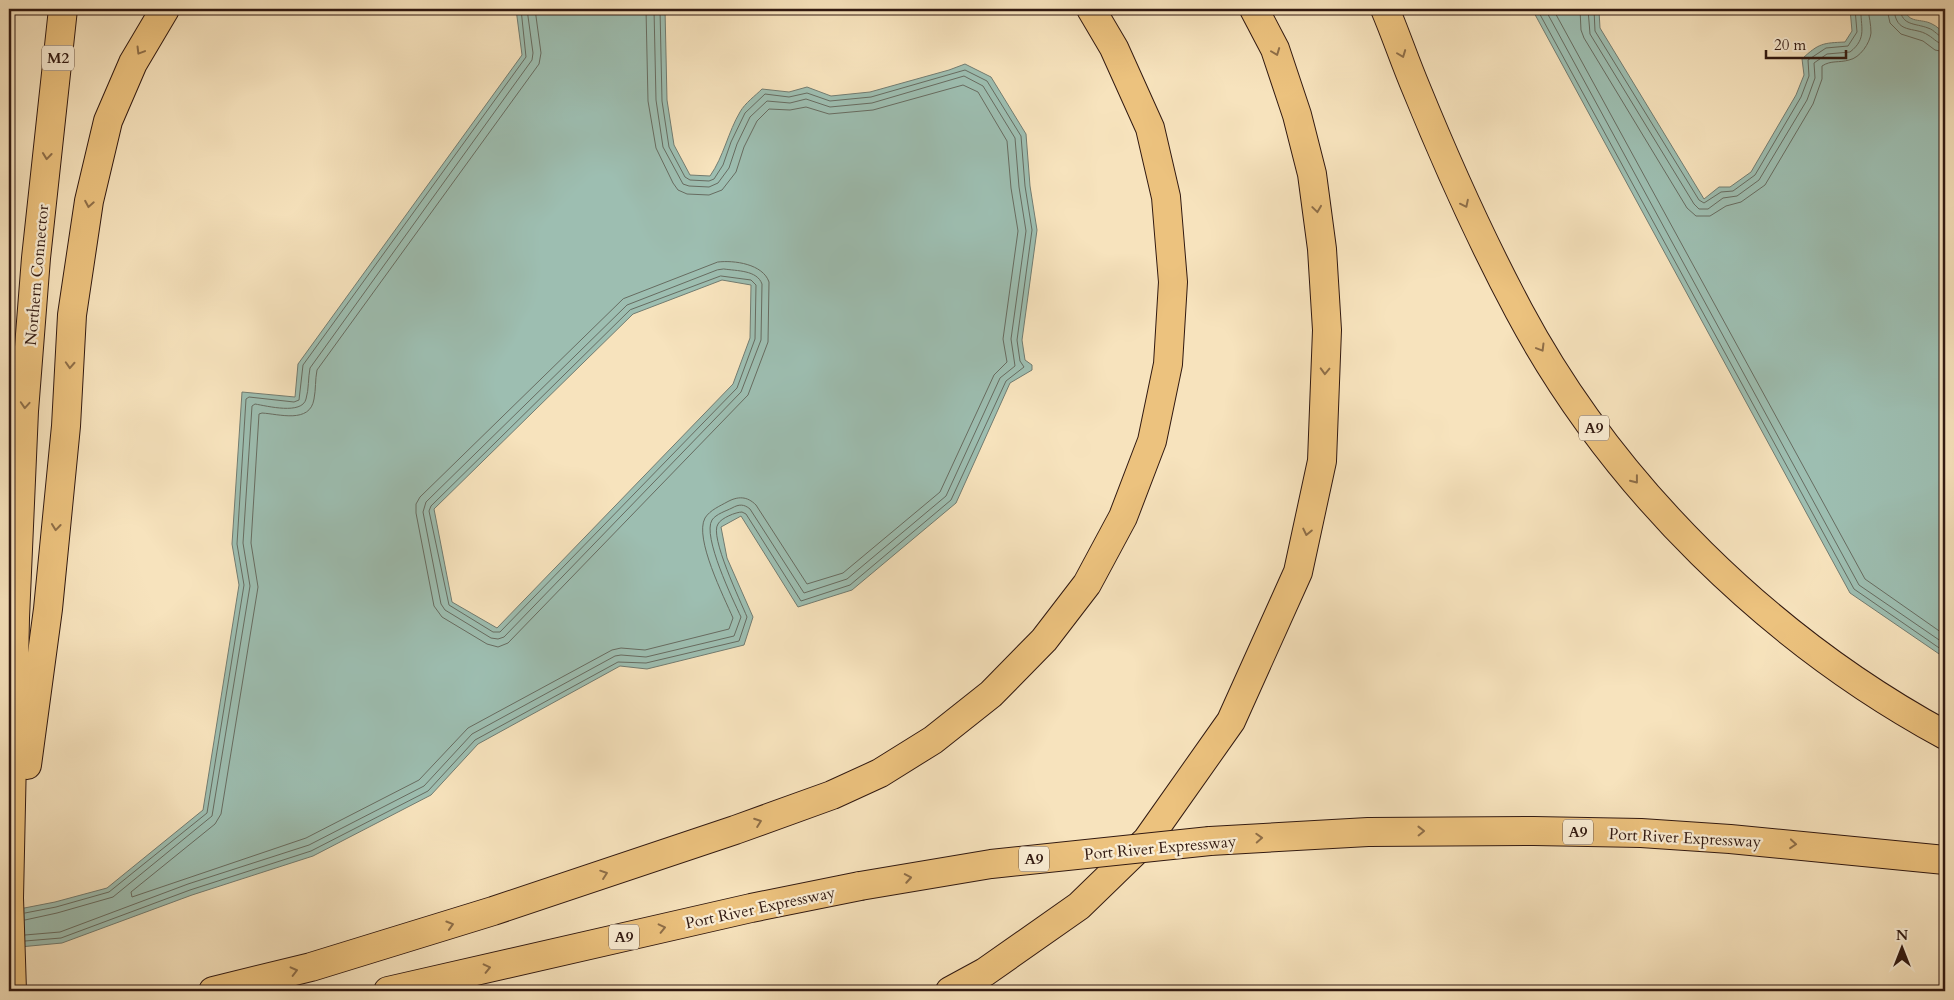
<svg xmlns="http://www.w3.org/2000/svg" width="1954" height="1000" font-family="Cardo,serif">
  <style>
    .water { fill: #9dbeb1; stroke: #727c71; fill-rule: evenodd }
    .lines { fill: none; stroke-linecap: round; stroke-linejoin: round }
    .shore { stroke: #676c61; stroke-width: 1 }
    .highway-casing { stroke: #311911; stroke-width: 30 }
    .highway { stroke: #ecc27e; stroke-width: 28 }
    .highway-bridge-casing { stroke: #311911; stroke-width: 30; stroke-linecap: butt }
    .highway-bridge { stroke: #ecc27e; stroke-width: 28 }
    .oneway { stroke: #8e6e48 }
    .labels { text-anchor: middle; stroke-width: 4.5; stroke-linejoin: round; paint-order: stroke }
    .shield { fill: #faedd4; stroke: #6d594c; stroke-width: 1 }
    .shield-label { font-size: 15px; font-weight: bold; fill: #311911 }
    .street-label { font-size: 16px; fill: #311911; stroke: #faedd4 }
  </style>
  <rect width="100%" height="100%" fill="#f7e3bd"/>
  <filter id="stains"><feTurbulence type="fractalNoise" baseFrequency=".004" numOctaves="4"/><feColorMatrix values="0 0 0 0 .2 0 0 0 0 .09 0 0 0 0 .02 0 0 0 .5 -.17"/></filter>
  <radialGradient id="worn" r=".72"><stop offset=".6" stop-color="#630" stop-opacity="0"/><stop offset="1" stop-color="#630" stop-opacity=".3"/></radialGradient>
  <g class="water">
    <path d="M 516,9 L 665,9 L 667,100 L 674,145 L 690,175 L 710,176 C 724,156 728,132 740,112 C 745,103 755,96 762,89 L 789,92 L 807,87 L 831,96 L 870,92 L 949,70 L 965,64 L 991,77 L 1026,134 L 1030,186 L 1037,230 L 1022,340 L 1025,360 L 1032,365 L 1032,370 L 1010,383 L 956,503 L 852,590 L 798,607 L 741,516 L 721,527 L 727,558 L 753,617 L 744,645 L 647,669 L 620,666 L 478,744 L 431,795 L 313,856 L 192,895 L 62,943 L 9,948 L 9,911 L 55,902 L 107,888 L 203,810 L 239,585 L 232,544 L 242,392 L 295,397 L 298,364 L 522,55 ZM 722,280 L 751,285 L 750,338 L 733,384 L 497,628 L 452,602 L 434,509 L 633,314 Z"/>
    <path d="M 1532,9 L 1602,9 L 1599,11 L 1600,28 L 1704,199 L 1719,187 L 1730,187 L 1751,172 L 1796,95 L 1804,75 L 1802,59 C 1819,43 1823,43 1845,42 L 1852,31 L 1850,9 L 1905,9 C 1908,24 1921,18 1932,24 C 1937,26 1941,31 1945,34 L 1945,658 L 1850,593 Z"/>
  </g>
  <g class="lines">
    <g class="shore">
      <path d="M 535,9 L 541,53 L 539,64 L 317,370 C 315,380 316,389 314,399 C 310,424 279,414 262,413 L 259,414 L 251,543 L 258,587 L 221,814 L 215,824 L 131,892 L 132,897 L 306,838 L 419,780 L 468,728 L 612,650 L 621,648 L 645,650 L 729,629 L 733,618 C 724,597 694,538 705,518 C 710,510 720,506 727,502 C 738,496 747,496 756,505 L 807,584 L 843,573 L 940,492 L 994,375 L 1007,362 L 1003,339 L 1018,231 L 1011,188 L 1007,141 L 978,92 L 963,85 L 873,110 L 829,114 L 806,107 L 790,110 L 769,109 L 757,121 L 744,147 L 736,172 L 722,190 L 709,195 L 687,194 L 678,190 L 673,183 L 656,148 L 648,101 L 646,9"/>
      <polyline points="1537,9 1854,589 1945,652"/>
      <polyline points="1545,9 1859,585 1945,644"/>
      <polyline points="1553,9 1865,579 1945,635"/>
      <path d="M 1580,9 L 1581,30 L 1584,38 L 1687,208 L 1696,216 L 1710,216 L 1726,206 L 1741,202 L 1765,185 L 1813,104 L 1822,79 L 1822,66 C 1831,60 1839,63 1849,60 C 1860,58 1870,43 1871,33 C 1871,24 1869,17 1868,9"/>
      <path d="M 1588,9 L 1590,34 L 1694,204 L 1699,209 L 1708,209 L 1723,198 L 1737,196 L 1759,180 L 1807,100 L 1815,78 L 1814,63 L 1827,54 L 1850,52 C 1868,38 1860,26 1861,9"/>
      <polyline points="1594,9 1595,31 1699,200 1704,203 1721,192 1733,191 1755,175 1801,97 1809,76 1808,60 1826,48 1848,46 1857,32 1855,9"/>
      <polyline points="1887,9 1890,23 1901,34 1923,41 1935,50 1945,52"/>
      <path d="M 1894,9 C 1896,35 1914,26 1928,35 C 1935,39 1937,44 1945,44"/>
      <path d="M 1900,9 C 1902,26 1915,23 1928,28 C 1935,30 1938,37 1945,38"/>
      <path d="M 718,262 C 734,260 763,264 769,282 L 768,342 L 748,395 L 508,643 L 498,647 L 487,644 L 442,617 L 434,606 L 416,513 L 416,504 L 420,497 L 623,299 Z"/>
      <path d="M 724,269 C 737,271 757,270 762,284 L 761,340 L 741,392 L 504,637 L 498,639 L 491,638 L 445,610 L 441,604 L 423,512 L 426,502 L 627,305 L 717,270 Z"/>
      <polygon points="721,276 751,280 756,285 755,339 737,388 500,632 493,632 449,605 429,511 431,506 630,310"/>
      <polyline points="25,913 56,907 109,892 207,813 244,585 237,544 246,399 249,397 294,402 299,400 303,365 526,57 521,9"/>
      <path d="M 25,920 L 57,913 L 113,897 L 212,816 L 250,586 L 243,543 L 252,406 L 255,404 C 267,406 302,415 306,399 C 309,389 308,378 310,368 L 532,60 L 533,53 L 527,9"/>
      <path d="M 25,935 L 60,932 L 188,884 L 309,845 L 424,786 L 472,734 L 615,656 L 621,655 L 646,657 L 734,636 L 741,617 C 733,600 702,536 712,520 C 716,514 726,511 732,508 C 739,504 744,504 750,509 L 804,593 L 847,579 L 946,496 L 1000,378 L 1015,366 L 1011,339 L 1026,231 L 1019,187 L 1015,138 L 983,86 L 964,76 L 872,103 L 830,107 L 806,99 L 790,103 L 767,101 L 750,117 L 737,144 L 729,168 L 718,183 L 709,187 L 689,186 L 683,184 L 663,147 L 656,100 L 654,9"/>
      <path d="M 25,941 L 61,938 L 190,890 L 311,851 L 428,791 L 475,740 L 618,662 L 646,663 L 739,641 L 747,617 C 741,602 709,536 718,524 C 721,518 736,512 742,512 L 746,514 L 801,601 L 850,585 L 951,500 L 1006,381 L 1024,367 L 1020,361 L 1017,340 L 1032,230 L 1025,186 L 1021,136 L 987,81 L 965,70 L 871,97 L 830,101 L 807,93 L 789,97 L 765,94 L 745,113 L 731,142 L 723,165 L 714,179 L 709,181 L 690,180 L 685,177 L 669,147 L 662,101 L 660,9"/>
    </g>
    <g class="highway-casing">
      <g id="highway">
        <path d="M 1385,9 C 1396,35 1405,62 1416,88 C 1447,164 1480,238 1519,311 C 1613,487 1770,640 1945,735"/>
        <polyline points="27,765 48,609 66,426 72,315 89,201 108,121 133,63 165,9"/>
        <polyline points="1210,841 1368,832 1534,831 1641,833 1730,839 1945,860"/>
        <polyline points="12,991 9,898 15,618 24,411 36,258 63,9"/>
        <polyline points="213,991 311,967 493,911 735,830 832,795 880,773 933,740 991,694 1044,640 1087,584 1123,517 1152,441 1168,364 1173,282 1166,197 1150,128 1114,48 1091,9"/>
        <polyline points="388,991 751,908 860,886"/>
        <polyline points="950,991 985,972 1079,906 1147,840 1231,721 1298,572 1322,461 1327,330 1322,249 1312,174 1297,115 1275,49 1254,9"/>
      </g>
    </g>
    <use href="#highway" class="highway"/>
    <g class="highway-bridge-casing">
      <polyline id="highway-bridge" points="860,886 991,864 1210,841"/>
    </g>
    <use href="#highway-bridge" class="highway-bridge"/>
  </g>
  <defs><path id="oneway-chevron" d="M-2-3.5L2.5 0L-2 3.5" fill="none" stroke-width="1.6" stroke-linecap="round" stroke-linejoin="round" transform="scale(1.25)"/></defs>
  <g class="oneway">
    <use href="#oneway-chevron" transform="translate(140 51) rotate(121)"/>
    <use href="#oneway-chevron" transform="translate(1276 52) rotate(69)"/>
    <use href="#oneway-chevron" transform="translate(1402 54) rotate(69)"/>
    <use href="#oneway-chevron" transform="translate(47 156) rotate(96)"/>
    <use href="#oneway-chevron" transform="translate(89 204) rotate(100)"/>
    <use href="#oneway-chevron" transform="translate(1465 204) rotate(64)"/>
    <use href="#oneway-chevron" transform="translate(1317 209) rotate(82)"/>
    <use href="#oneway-chevron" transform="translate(1541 348) rotate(59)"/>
    <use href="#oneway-chevron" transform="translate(70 365) rotate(93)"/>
    <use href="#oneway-chevron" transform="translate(1325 371) rotate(92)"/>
    <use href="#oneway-chevron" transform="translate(25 405) rotate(94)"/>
    <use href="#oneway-chevron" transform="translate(1635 480) rotate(52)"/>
    <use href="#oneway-chevron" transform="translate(56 527) rotate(96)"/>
    <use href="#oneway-chevron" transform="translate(1307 532) rotate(102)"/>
    <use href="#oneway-chevron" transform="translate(758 822) rotate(-20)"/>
    <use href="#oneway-chevron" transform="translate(1421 831) rotate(-1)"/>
    <use href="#oneway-chevron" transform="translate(1259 838) rotate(-3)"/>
    <use href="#oneway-chevron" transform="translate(1793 844) rotate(5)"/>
    <use href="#oneway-chevron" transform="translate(604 874) rotate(-19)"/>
    <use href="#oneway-chevron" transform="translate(908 878) rotate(-10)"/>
    <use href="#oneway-chevron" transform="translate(450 925) rotate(-17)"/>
    <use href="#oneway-chevron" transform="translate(662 928) rotate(-13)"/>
    <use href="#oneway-chevron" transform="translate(487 968) rotate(-13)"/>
    <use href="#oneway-chevron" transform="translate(294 971) rotate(-14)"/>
  </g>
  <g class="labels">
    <g class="shield">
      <rect x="42" y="45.5" width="32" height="25" rx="4"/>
      <rect x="1579" y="415.5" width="30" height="25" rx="4"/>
      <rect x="1563" y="819.5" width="30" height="25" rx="4"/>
      <rect x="1019" y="846.5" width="30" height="25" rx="4"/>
      <rect x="609" y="924.5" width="30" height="25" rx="4"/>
    </g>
    <g class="shield-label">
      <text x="58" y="63">M2</text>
      <text x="1594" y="433">A9</text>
      <text x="1578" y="837">A9</text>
      <text x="1034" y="864">A9</text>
      <text x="624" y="942">A9</text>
    </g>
    <g class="street-label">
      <text transform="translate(36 275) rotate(-85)" y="6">Northern Connector</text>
      <text transform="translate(1685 837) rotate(3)" y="6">Port River Expressway</text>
      <text transform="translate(1160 847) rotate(-5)" y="6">Port River Expressway</text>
      <text transform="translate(760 907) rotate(-12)" y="6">Port River Expressway</text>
    </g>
  </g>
  <rect width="1954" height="1000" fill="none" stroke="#f7e3bd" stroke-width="30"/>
  <rect x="10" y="10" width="1934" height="980" fill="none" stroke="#311911" stroke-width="2.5"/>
  <rect x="15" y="15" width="1924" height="970" fill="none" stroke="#311911"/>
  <g transform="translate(1902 948)" stroke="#faedd4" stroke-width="4" paint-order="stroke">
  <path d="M0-4L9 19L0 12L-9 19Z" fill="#311911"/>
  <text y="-8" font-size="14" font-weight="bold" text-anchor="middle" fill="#311911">N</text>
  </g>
  <path d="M1766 50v8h80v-8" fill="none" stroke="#311911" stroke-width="2.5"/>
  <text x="1774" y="50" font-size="15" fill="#311911" stroke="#faedd4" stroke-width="4" paint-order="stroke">20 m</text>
  <rect width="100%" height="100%" filter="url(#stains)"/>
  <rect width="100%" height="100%" fill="url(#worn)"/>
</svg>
